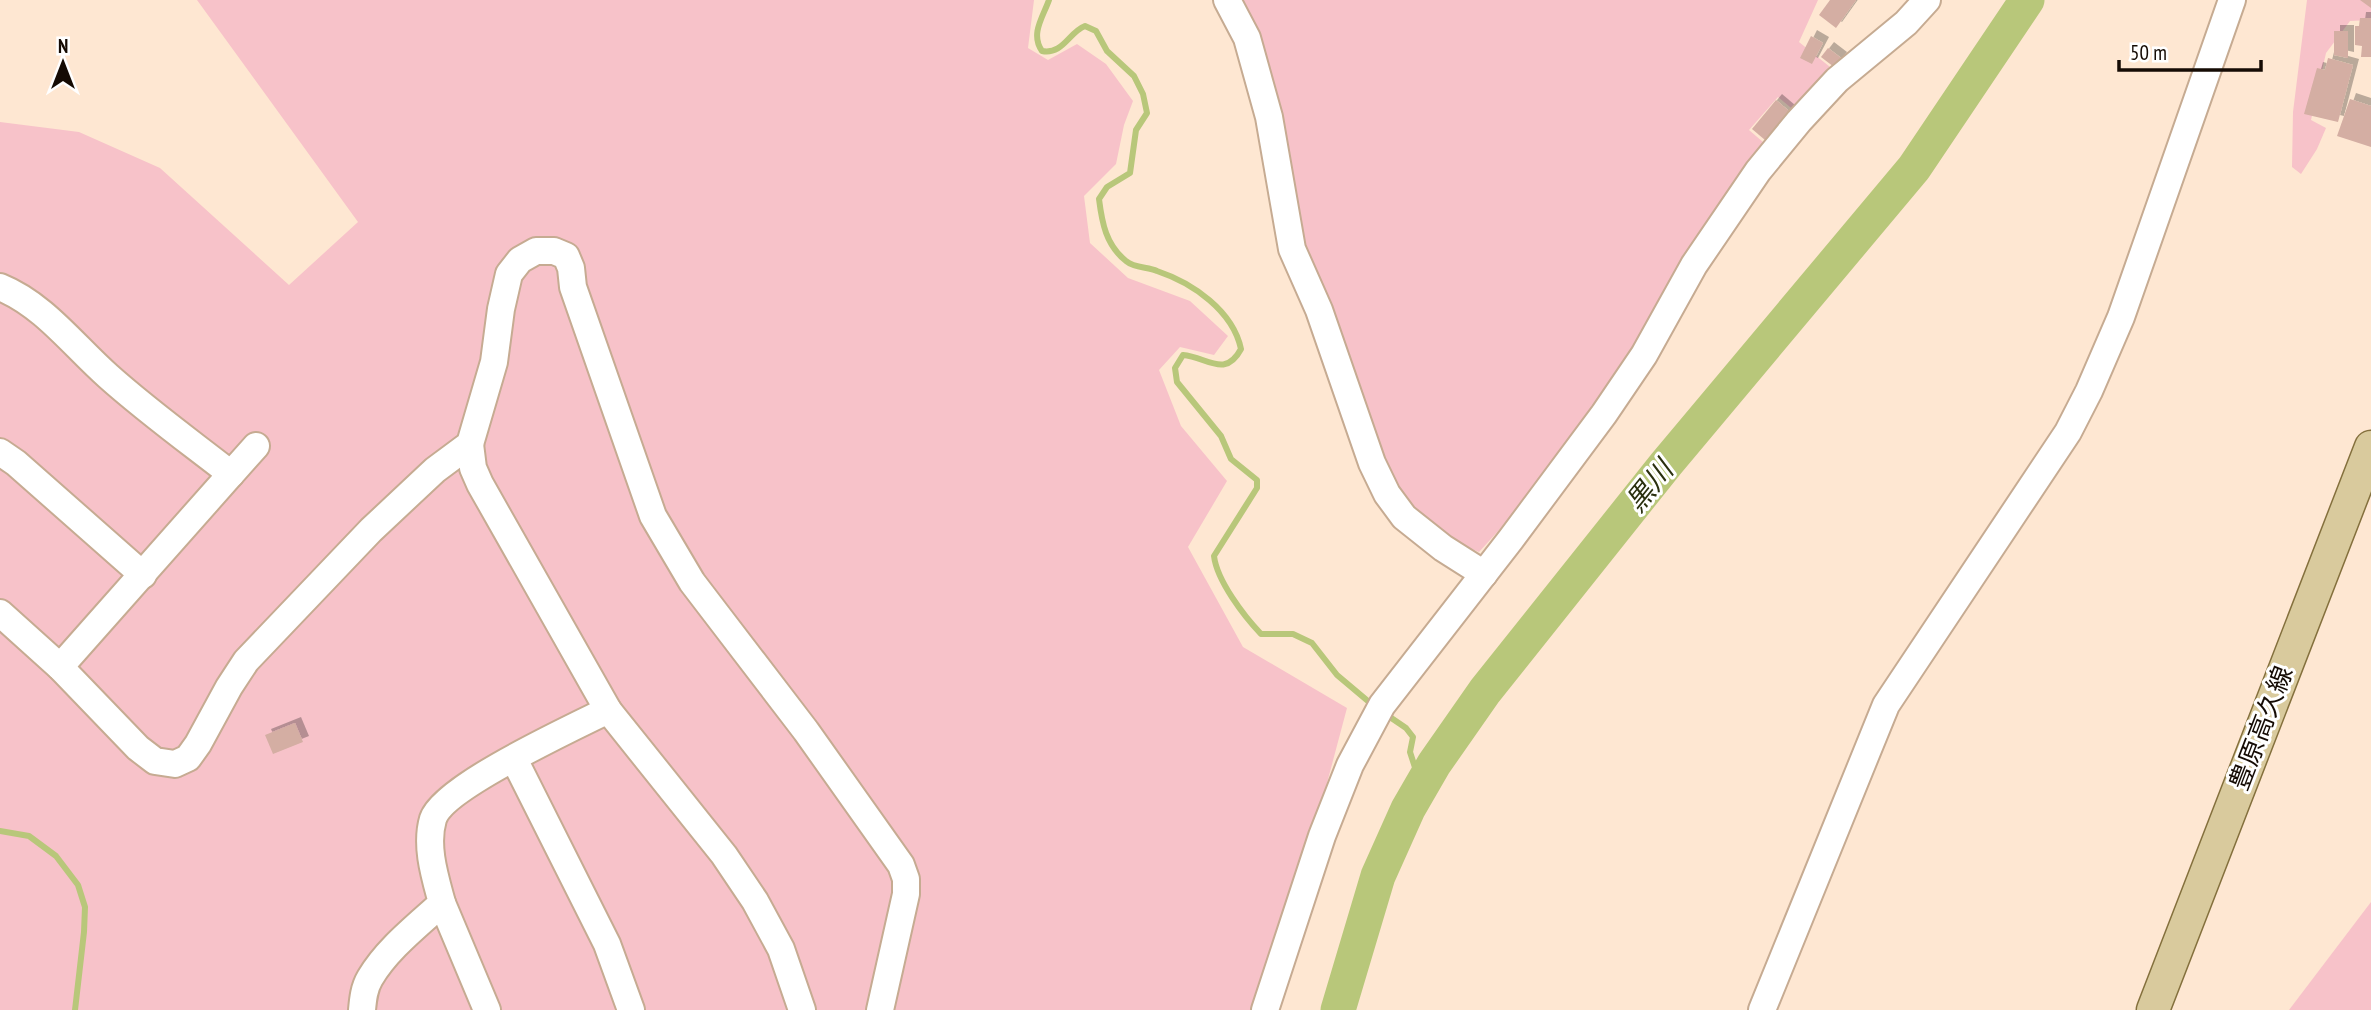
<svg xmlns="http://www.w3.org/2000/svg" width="2371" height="1010" font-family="'PT Sans Narrow','Noto Sans JP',sans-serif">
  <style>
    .green { fill: #f7c2c9 }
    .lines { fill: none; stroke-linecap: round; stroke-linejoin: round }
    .stream { stroke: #b8c77a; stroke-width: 6 }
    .river { stroke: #b8c77a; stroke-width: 35 }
    .building { fill: #d4aea3; filter: url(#shadow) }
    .minor-casing { stroke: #c6ab92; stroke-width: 30 }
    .major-casing { stroke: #84703d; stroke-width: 35 }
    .minor { stroke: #fff; stroke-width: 26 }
    .major { stroke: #d9ca9d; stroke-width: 32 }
    .labels { text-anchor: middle; stroke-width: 6; stroke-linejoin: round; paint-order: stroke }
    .street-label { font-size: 26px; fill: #150b04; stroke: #fff }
    .water-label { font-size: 28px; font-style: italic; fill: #2a300f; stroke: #fff }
  </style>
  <defs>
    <filter id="shadow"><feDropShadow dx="6" dy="-6" stdDeviation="0" flood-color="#0004"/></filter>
  </defs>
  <rect width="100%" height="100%" fill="#fee7d2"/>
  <g class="green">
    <polygon points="197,0 1034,0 1028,48 1048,60 1077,44 1106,64 1133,101 1124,125 1116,164 1084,196 1090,243 1128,278 1190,301 1228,336 1214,355 1180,347 1159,370 1181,426 1227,481 1188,547 1243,647 1347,708 1319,813 1252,1010 0,1010 0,122 79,132 160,168 289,285 358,222"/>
    <polygon points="1236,0 1818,0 1799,42 1835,71 1796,112 1778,97 1749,130 1770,148 1580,427 1500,529 1479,552 1455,542 1410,508 1378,453 1299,247"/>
    <polygon points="2307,0 2371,0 2371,20 2350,21 2326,53 2311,120 2326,128 2317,149 2301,174 2292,167 2293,112"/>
    <polygon points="2371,902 2371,1010 2289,1010"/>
  </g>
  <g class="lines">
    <g class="stream">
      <path d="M 1049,0 C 1043,17 1030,34 1042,51 C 1063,55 1069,32 1085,26 L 1096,31 L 1107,51 L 1134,76 L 1143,94 L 1147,113 L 1136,130 L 1130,173 L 1107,187 L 1099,199 C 1102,223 1106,245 1126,261 C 1134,268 1148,267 1157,271 C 1193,283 1233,311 1241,349 C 1225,379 1207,357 1183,355 L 1175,368 L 1177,382 L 1221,436 L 1231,459 L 1257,480 L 1257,488 L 1214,556 C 1217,581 1244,616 1261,634 L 1293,634 L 1312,643 L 1337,675 L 1375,707"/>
      <polyline points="1384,713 1406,728 1413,737 1410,752 1421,786"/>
      <polyline points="0,831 29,836 56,856 78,885 85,907 84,932 75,1010"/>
    </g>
    <polyline class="river" points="1338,1010 1378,876 1408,809 1434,764 1485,691 1666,464 1914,168 2027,0"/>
  </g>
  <g class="building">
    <polygon points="1830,0 1856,0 1836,28 1819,15"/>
    <polygon points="2360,0 2371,0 2371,8"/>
    <polygon points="2360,18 2371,18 2371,57 2361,57 2362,46 2355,45 2355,26 2359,26"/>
    <polygon points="2334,31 2348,31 2348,58 2334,55"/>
    <polygon points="1811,36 1823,43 1812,64 1800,58"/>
    <polygon points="1828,48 1841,58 1834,67 1821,57"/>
    <polygon points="2328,58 2353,65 2338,122 2304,114 2317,68 2325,70"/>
    <polygon points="2350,99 2371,106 2371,147 2337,136"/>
    <polygon points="1776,100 1789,111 1765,140 1752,129"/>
    <polygon points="295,723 303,742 273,754 265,735"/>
  </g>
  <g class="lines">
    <g class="minor-casing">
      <g id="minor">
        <polyline points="1227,0 1247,38 1269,117 1292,249 1319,310 1372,463 1387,494 1404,517 1443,548 1484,574"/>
        <path d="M 0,287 C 44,305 73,345 108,376 C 147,411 190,442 231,474 L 60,667"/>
        <polyline points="470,444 473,468 480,484 608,710 724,855 755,901 781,949 802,1010"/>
        <polyline points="0,452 16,463 143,575"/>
        <polyline points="231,474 256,446"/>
        <polyline points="0,613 60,667 138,748 155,761 175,764 188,758 198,744 229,687 246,661 371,530 435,470 470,444 494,362 501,309 509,274 520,260 536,251 554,251 566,256 571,268 573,287 653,516 692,582 806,731 901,865 906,879 906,894 880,1010"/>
        <polyline points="514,759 607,944 631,1010"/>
        <polyline points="442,903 487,1010"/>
        <path d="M 362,1010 C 363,999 364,988 370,978 C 387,949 417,926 442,903 C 435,877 425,846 433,819 C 443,787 574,727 608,710"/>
        <polyline points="1265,1010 1322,836 1350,765 1382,705 1511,539 1604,414 1644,355 1694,265 1758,171 1799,121 1837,80 1906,23 1927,0"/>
        <polyline points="1762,1010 1886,705 2068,432 2089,391 2121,317 2232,0"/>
      </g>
    </g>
    <g class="major-casing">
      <polyline id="major" points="2153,1010 2371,447"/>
    </g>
    <use href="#minor" class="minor"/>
    <use href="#major" class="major"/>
  </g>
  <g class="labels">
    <g class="street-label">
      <text transform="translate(2261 728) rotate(-69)" y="9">豊原高久線</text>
    </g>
    <g class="water-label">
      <text transform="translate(1649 486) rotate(-51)" y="10">黒川</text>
    </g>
  </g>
  <g transform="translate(63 63)" stroke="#ffffff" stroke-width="5" paint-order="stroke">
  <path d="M0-5L12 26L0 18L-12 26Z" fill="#150b04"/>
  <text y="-10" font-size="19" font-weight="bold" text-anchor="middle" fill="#150b04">N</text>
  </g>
  <path d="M2119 60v10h142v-10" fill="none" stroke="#150b04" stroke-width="3.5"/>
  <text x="2130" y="60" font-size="21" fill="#150b04" stroke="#ffffff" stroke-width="5" paint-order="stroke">50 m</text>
</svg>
